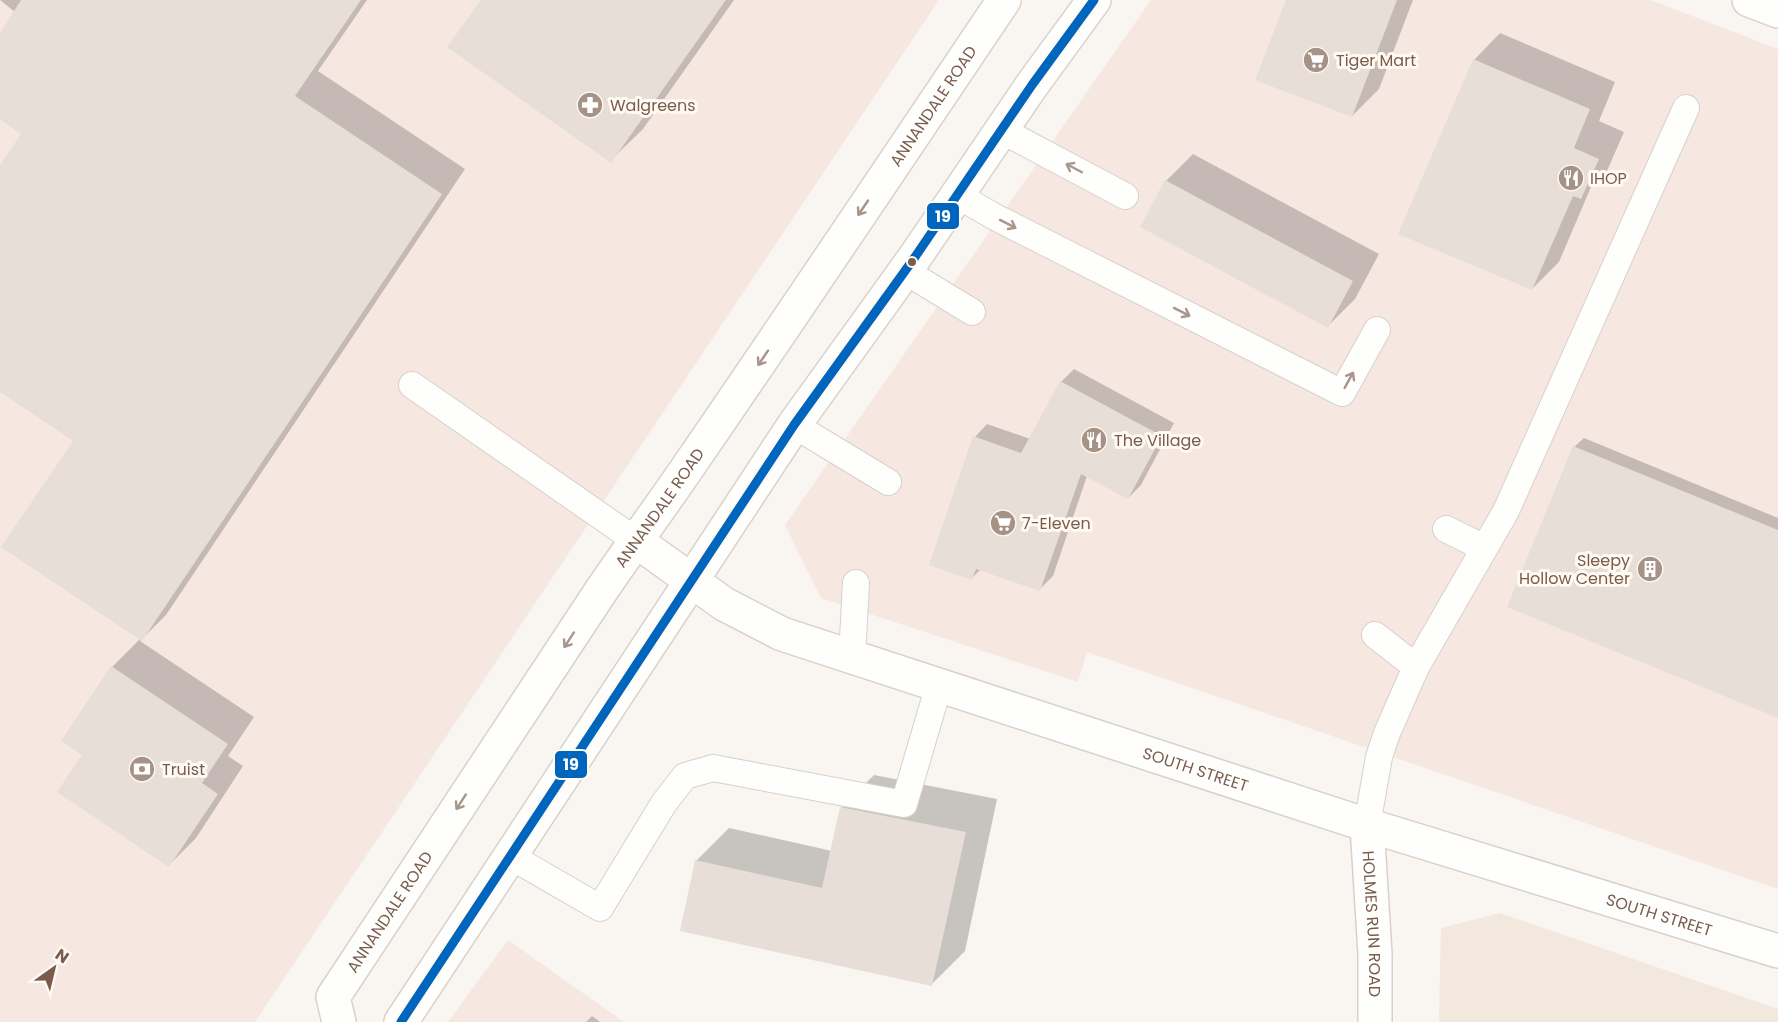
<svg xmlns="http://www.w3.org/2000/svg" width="1778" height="1022" font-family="Poppins,sans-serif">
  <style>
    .residential { fill: #f2e8de }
    .commercial { fill: #f6e8e1 }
    .shadow { fill: #0003 }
    .building { fill: #e6ded7 }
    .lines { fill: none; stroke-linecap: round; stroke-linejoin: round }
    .lane-casing { stroke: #d7d1cb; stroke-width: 28 }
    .street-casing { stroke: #d7d1cb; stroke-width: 36 }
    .secondary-casing { stroke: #d9d2cb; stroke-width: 36 }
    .lane { stroke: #fefefd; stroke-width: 26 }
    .street { stroke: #fefefd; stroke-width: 33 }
    .secondary { stroke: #fefefd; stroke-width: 33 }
    .bus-1-casing { stroke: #fffaf3; stroke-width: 14 }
    .bus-1 { stroke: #0065bd; stroke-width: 9 }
    .oneway { stroke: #a8958b }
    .bus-dot { fill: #7a5c4d; stroke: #fffaf3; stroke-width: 2 }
    .labels { text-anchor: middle; stroke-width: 6; stroke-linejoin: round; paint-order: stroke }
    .poi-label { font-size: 16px; fill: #7a5c4d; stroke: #fffaf3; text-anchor: start }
    .street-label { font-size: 16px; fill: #7a5c4d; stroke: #fffaf3 }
    .line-badge { stroke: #fffaf3; stroke-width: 2 }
    .badge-label { font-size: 16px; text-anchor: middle; font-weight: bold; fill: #fff }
  </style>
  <rect width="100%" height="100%" fill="#f9f5f0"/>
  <polygon class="residential" points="1500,913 1778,1009 1778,1022 1439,1022 1441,928"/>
  <g class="commercial">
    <polygon points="0,0 939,0 255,1022 0,1022"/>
    <polygon points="1151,0 1651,0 1778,49 1778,889 1087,652 1078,682 821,598 785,525"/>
    <polygon points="508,940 624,1022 448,1022"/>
  </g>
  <g class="shadow">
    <polygon points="0,0 367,0 318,71 465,169 166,615 140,641 254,717 228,756 243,766 196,838 169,865 84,754 63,740 113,666 141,638 75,440 0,390 0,168 23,133 0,117 0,36 15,12"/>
    <polygon points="482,0 734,0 643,129 610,161"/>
    <polygon points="1287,0 1413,0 1379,89 1352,116"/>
    <polygon points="1500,33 1615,82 1599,121 1624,132 1607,171 1591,187 1559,262 1532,289 1474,60"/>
    <polygon points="1193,154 1379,254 1355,299 1328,326 1166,181"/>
    <polygon points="1074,369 1174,423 1141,485 1128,498 1087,476 1053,576 1040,589 981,569 972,578 975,437 987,424 1030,439 1061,382"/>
    <polygon points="1584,438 1778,518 1778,717 1574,447"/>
    <polygon points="874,775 997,799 965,951 932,984 696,861 729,828 832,851 841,808"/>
    <polygon points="592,1016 600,1022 586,1022"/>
  </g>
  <g class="building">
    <polygon points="21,0 361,0 295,96 442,194 142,641 1,547 73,441 0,392 0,165 21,134 0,119 0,33"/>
    <polygon points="481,0 726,0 611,163 447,47"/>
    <polygon points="1286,0 1397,0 1352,117 1255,80"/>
    <polygon points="1473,59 1590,109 1574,148 1599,159 1581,199 1573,196 1532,290 1398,234"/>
    <polygon points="1165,180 1353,281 1328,328 1140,227"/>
    <polygon points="1060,381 1162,436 1128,499 1081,474 1040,591 976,569 972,580 929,565 973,436 1021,453"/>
    <polygon points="1573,446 1778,530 1778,718 1507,607"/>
    <polygon points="111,666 228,744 202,783 218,794 169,867 57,792 82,755 61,741"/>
    <polygon points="840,807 966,832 932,986 680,931 695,860 822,888"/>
  </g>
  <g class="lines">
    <g class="lane-casing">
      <g id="lane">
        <polyline points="1001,130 1125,196"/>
        <polyline points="957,195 995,217 1342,393 1377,330"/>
        <polyline points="905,271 972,312"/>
        <polyline points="412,385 635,540"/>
        <polyline points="794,425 888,482"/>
        <polyline points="1446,529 1484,548"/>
        <polyline points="1375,635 1416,667"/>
        <polyline points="852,657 856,583"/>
        <polyline points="1367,825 1379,757 1387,733 1416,667 1506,511 1686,108"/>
        <polyline points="510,856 600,908 664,803 685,776 713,768 904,804 939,685"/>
      </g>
    </g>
    <g class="street-casing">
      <g id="street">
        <polyline points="1749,0 1778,11"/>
        <path id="s1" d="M 635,540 L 724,604 L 782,634 L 1367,825 L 1778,951"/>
        <path id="s2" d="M 1367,825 L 1375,954 L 1375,1022"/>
      </g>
    </g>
    <g class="secondary-casing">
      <g id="secondary">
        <path id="s3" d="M 339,1022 L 333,997 L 601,591 C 630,548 661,507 690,464 C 796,310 900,155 1004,0"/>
        <polyline points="401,1022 794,425 915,257 1032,85 1094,0"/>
      </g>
    </g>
    <use href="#lane" class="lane"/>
    <use href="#street" class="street"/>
    <use href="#secondary" class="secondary"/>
    <g class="bus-1-casing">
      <polyline id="bus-1" points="401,1022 794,425 915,257 1032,85 1094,0"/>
    </g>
    <use href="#bus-1" class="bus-1"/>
  </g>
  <defs><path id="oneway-shaft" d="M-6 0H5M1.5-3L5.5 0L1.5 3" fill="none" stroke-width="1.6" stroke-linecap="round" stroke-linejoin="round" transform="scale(1.5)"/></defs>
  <g class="oneway">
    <use href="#oneway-shaft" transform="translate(1074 168) rotate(-152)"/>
    <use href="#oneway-shaft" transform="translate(863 208) rotate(124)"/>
    <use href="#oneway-shaft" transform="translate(1008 224) rotate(27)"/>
    <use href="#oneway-shaft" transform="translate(1182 312) rotate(27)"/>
    <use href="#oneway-shaft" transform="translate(763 358) rotate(124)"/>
    <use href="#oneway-shaft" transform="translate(1349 380) rotate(-61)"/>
    <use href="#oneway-shaft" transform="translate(569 640) rotate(123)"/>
    <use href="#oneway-shaft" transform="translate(461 802) rotate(123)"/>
  </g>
  <defs>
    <g id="supermarket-disc" transform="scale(1.35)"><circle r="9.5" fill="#a69286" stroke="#fffaf3"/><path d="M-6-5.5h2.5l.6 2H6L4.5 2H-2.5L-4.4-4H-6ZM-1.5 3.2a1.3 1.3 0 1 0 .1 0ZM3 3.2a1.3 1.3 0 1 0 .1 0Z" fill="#fff"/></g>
    <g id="pharmacy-disc" transform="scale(1.35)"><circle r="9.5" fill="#a69286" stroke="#fffaf3"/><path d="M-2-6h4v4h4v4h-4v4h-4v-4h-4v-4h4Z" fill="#fff"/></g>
    <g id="restaurant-disc" transform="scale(1.35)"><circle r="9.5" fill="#a69286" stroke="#fffaf3"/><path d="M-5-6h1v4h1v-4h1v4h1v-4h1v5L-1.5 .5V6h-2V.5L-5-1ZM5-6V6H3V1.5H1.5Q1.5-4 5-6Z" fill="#fff"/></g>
    <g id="building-disc" transform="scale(1.35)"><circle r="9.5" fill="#a69286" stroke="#fffaf3"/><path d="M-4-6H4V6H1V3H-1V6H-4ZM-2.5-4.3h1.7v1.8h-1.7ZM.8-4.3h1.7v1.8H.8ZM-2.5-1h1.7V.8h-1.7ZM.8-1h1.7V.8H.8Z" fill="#fff"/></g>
    <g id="bank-disc" transform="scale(1.35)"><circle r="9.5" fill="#a69286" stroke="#fffaf3"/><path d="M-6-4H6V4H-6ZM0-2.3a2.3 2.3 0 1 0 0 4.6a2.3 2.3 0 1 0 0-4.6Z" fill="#fff"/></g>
  </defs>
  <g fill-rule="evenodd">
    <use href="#supermarket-disc" x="1316" y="60"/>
    <use href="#pharmacy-disc" x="590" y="105"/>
    <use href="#restaurant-disc" x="1571" y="178"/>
    <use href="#restaurant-disc" x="1094" y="440"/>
    <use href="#supermarket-disc" x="1003" y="523"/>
    <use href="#building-disc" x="1650" y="569"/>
    <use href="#bank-disc" x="142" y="769"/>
  </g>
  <circle class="bus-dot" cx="912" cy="262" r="5"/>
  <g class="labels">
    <g class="poi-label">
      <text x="1336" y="66">Tiger Mart</text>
      <text x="610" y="111">Walgreens</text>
      <text x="1590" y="184">IHOP</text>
      <text x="1114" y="446">The Village</text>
      <text x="1022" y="529">7-Eleven</text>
      <text x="1630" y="566" text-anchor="end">Sleepy<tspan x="1630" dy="18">Hollow Center</tspan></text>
      <text x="162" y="775">Truist</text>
    </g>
    <g class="street-label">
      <text dy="6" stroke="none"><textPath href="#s3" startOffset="1100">ANNANDALE ROAD</textPath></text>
      <text dy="6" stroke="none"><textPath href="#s3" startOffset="614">ANNANDALE ROAD</textPath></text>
      <text dy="6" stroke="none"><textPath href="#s1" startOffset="610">SOUTH STREET</textPath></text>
      <text dy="6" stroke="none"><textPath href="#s3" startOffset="128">ANNANDALE ROAD</textPath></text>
      <text dy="6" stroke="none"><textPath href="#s1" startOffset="1096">SOUTH STREET</textPath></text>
      <text dy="6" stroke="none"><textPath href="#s2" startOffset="99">HOLMES RUN ROAD</textPath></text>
    </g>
  </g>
  <g class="line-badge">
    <rect x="926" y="202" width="34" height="28" rx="6" fill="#0065bd"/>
    <rect x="554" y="750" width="34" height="29" rx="6" fill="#0065bd"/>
  </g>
  <g class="badge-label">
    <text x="943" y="222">19</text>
    <text x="571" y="770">19</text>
  </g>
  <g transform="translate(54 968) rotate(34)" stroke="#fffaf3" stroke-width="4.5" paint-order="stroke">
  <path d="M0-4.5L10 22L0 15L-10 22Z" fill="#7a5c4d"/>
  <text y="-9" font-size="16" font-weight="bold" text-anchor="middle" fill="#7a5c4d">N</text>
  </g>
</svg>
